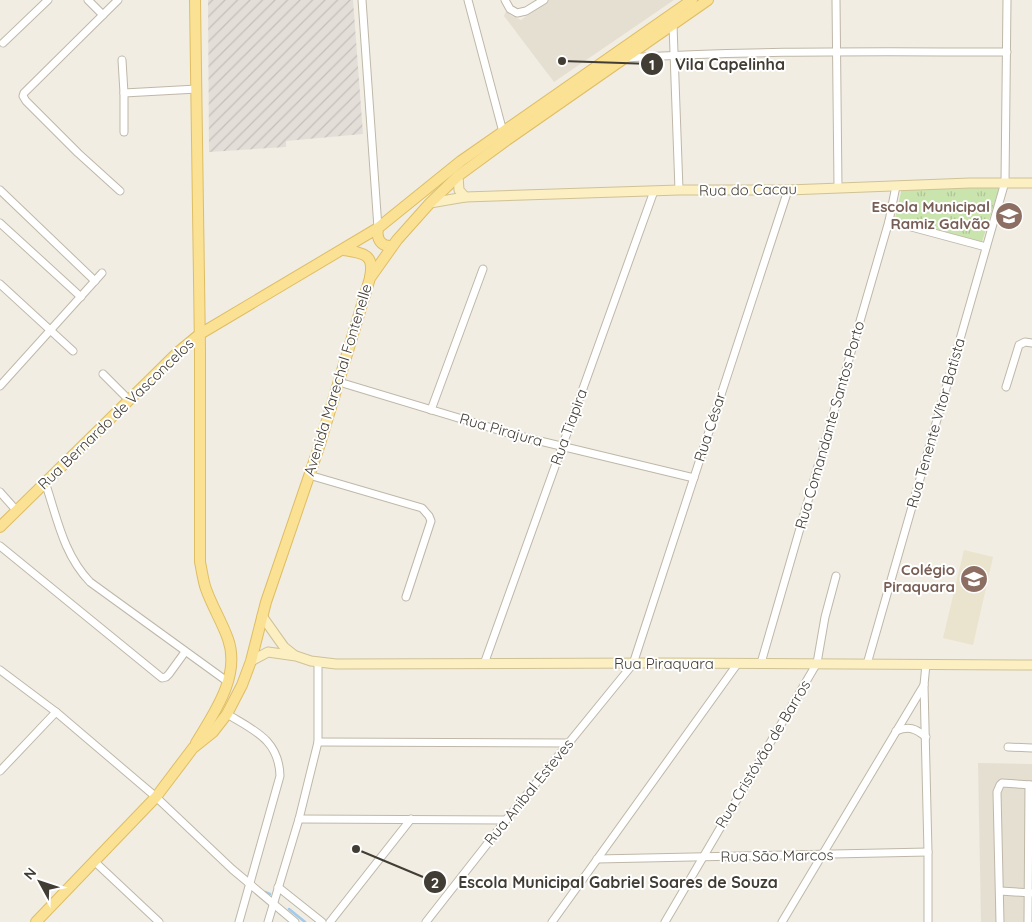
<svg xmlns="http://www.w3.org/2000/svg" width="1032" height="922" font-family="Quicksand,sans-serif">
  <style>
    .residential { fill: #e5dfd1 }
    .industrial { fill: url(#industrial-furrows) }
    .education { fill: #eae3cd }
    .park { fill: url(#park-tufts) }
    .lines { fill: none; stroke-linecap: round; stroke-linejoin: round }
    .stream { stroke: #a1caec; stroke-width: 2.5 }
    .street-casing { stroke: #bfb8a9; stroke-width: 9 }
    .secondary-casing { stroke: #cfc295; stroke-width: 11 }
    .primary-casing { stroke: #debe64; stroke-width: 12 }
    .street { stroke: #fff; stroke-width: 7 }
    .secondary { stroke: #fcf0c2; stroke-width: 9 }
    .primary { stroke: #fae193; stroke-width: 10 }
    .labels { text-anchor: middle; stroke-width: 4; stroke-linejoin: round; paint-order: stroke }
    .street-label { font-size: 15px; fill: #423d34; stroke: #fff }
    .education-label { font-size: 15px; font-weight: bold; fill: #785e54; stroke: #fff; text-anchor: end }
    .leader { fill: none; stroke: #423d34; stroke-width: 2 }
    .callout-dot { fill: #423d34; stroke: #fff; stroke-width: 2 }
    .mark-label { font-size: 15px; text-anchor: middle; font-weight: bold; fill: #fff }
    .callout-label { font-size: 16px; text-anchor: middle; font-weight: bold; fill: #423d34; stroke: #fff; stroke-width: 4; stroke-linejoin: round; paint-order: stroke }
  </style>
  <defs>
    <pattern id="industrial-furrows" width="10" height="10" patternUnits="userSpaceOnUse" patternTransform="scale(1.25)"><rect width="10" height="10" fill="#e3ded8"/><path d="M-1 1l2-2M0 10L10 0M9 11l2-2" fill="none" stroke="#c4bfba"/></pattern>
    <pattern id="park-tufts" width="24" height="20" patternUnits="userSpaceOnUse" patternTransform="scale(1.25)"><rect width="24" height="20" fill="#c9e4ad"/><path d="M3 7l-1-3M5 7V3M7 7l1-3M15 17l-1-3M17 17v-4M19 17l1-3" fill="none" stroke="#aec495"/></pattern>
  </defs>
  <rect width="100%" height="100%" fill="#f1ede3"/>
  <g class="residential">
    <polygon points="547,0 674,0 554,82 504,16 506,11 512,16 521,20"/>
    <polygon points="978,763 1032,764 1032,922 981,922"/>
  </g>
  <polygon class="industrial" points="208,0 353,0 363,134 286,141 286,147 209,152"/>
  <polygon class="education" points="964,550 993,557 973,645 943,638"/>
  <polygon class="park" points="1000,186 982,242 895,218 902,188"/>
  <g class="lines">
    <g class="stream">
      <polyline points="265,892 270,894"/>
      <polyline points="289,909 305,922"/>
    </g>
    <g class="street-casing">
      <g id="street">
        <polyline points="88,0 103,15"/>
        <polyline points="118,0 24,93 23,96 26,101 78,153 120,191"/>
        <polyline points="362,0 378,228"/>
        <polyline points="468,0 503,132"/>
        <polyline points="505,0 510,9 517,13 526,11 544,0"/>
        <polyline points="836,0 838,187"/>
        <polyline points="673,25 679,190"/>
        <polyline points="3,43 48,0"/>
        <path d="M 625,58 C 752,50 880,52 1007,52"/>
        <polyline points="122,60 124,93 197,89"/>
        <polyline points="124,132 124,93"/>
        <polyline points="0,190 95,281"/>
        <polyline points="889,221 986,247"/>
        <polyline points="0,223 81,297"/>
        <polyline points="0,284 73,351"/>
        <polyline points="103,374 129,400"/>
        <polyline points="339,382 515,435 694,478"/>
        <polyline points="0,386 102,273"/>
        <polyline points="1006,387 1019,345 1025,342 1032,343"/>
        <polyline points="431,410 483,269"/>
        <polyline points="309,475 422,508 429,516 431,521 406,597"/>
        <path d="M 45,482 C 57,517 63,554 90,582 L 228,682"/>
        <polyline points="0,492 16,510"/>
        <polyline points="0,546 162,678 166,677 169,674 185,652"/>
        <polyline points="761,663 889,221 896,186"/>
        <polyline points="484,664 654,191"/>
        <polyline points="867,664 1005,182 1007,0"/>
        <polyline points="926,664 924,685 928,852 928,922"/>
        <polyline points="0,670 56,712 156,797 232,869 295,922"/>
        <path d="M 227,714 C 255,731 279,740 280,776 L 239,922"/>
        <path d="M 896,731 C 909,726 915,728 926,737"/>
        <polyline points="318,742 569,743"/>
        <polyline points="1008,747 1032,748"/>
        <polyline points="0,771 56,712"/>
        <polyline points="299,819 506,820"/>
        <polyline points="597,859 928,852"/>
        <polyline points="94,861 159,922"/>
        <polyline points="278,887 322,922"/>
        <polyline points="1000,891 1032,893"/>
        <polyline points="268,922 299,819 318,742 318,662"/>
        <polyline points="330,922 411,819"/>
        <polyline points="426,922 506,820 633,664 788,190"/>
        <polyline points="552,922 738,663"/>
        <polyline points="665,922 817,663 825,617 836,576"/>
        <polyline points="782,922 924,685"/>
        <polyline points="1000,922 997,792 1000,785 1002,783 1032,785"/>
        <polyline points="1028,922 1029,785"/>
      </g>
    </g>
    <g class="secondary-casing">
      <g id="secondary">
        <polyline points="458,176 459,190 465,197"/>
        <polyline points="430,203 465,197 679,190 788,190 970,183 1032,183"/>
        <polyline points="262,616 284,647 294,655"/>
        <polyline points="251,661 268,652 296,656 311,661 336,664 659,663 1032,665"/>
      </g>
    </g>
    <g class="primary-casing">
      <g id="primary">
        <path d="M 195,0 L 200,349 L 200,562 C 202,571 203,581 206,589 C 212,606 222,622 228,639 C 241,676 214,713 196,743"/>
        <path d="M 378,228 C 376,239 381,247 392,246"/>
        <path d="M 344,250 C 363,253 375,254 370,277"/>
        <polyline points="0,527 177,353 200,334 378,228 461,161 692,0"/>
        <polyline points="36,922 156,797 193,748 213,732 227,714 242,685 251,661 266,602 319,447 370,278 397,240 430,203 458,176 507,140 708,0"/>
      </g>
    </g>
    <use href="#street" class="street"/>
    <use href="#secondary" class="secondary"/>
    <use href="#primary" class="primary"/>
  </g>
  <defs>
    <g id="school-disc" transform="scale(1.4375)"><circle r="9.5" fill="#8d6e63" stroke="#fff"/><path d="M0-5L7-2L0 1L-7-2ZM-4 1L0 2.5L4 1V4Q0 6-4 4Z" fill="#fff"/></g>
  </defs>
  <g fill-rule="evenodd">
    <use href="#school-disc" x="1009" y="216"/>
    <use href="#school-disc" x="974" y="579"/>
  </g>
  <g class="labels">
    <g class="street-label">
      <text transform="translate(748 190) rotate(-1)" y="5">Rua do Cacau</text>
      <text transform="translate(338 380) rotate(-73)" y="5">Avenida Marechal Fontenelle</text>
      <text transform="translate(116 414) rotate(-44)" y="5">Rua Bernardo de Vasconcelos</text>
      <text transform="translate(936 423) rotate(-74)" y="5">Rua Tenente Vítor Batista</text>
      <text transform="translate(830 425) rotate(-74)" y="5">Rua Comandante Santos Porto</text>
      <text transform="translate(569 427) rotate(-70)" y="5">Rua Tiapira</text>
      <text transform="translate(710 427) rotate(-72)" y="5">Rua César</text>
      <text transform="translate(501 430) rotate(16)" y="5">Rua Pirajura</text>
      <text x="664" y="669">Rua Piraquara</text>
      <text transform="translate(763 754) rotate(-59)" y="5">Rua Cristóvão de Barros</text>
      <text transform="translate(529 792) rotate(-51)" y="5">Rua Anibal Esteves</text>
      <text transform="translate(777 856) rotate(-1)" y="5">Rua Sāo Marcos</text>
    </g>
    <g class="education-label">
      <text x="990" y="212">Escola Municipal<tspan x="990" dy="17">Ramiz Galvão</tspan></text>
      <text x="955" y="575">Colégio<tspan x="955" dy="17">Piraquara</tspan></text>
    </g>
  </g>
  <path class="leader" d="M562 61L652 64M356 849L435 882"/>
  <g class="callout-dot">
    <circle cx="562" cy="61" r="5"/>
    <circle cx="356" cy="849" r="5"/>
    <circle cx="652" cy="64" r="12"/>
    <circle cx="435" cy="882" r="12"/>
  </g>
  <g class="mark-label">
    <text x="652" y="70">1</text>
    <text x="435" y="888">2</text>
  </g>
  <g class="callout-label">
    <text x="730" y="70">Vila Capelinha</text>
    <text x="618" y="888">Escola Municipal Gabriel Soares de Souza</text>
  </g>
  <g transform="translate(40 882) rotate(310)" stroke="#ffffff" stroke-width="4" paint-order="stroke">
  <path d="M0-4L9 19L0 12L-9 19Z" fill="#423d34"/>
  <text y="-8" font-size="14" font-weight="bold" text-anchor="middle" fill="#423d34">N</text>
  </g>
</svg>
